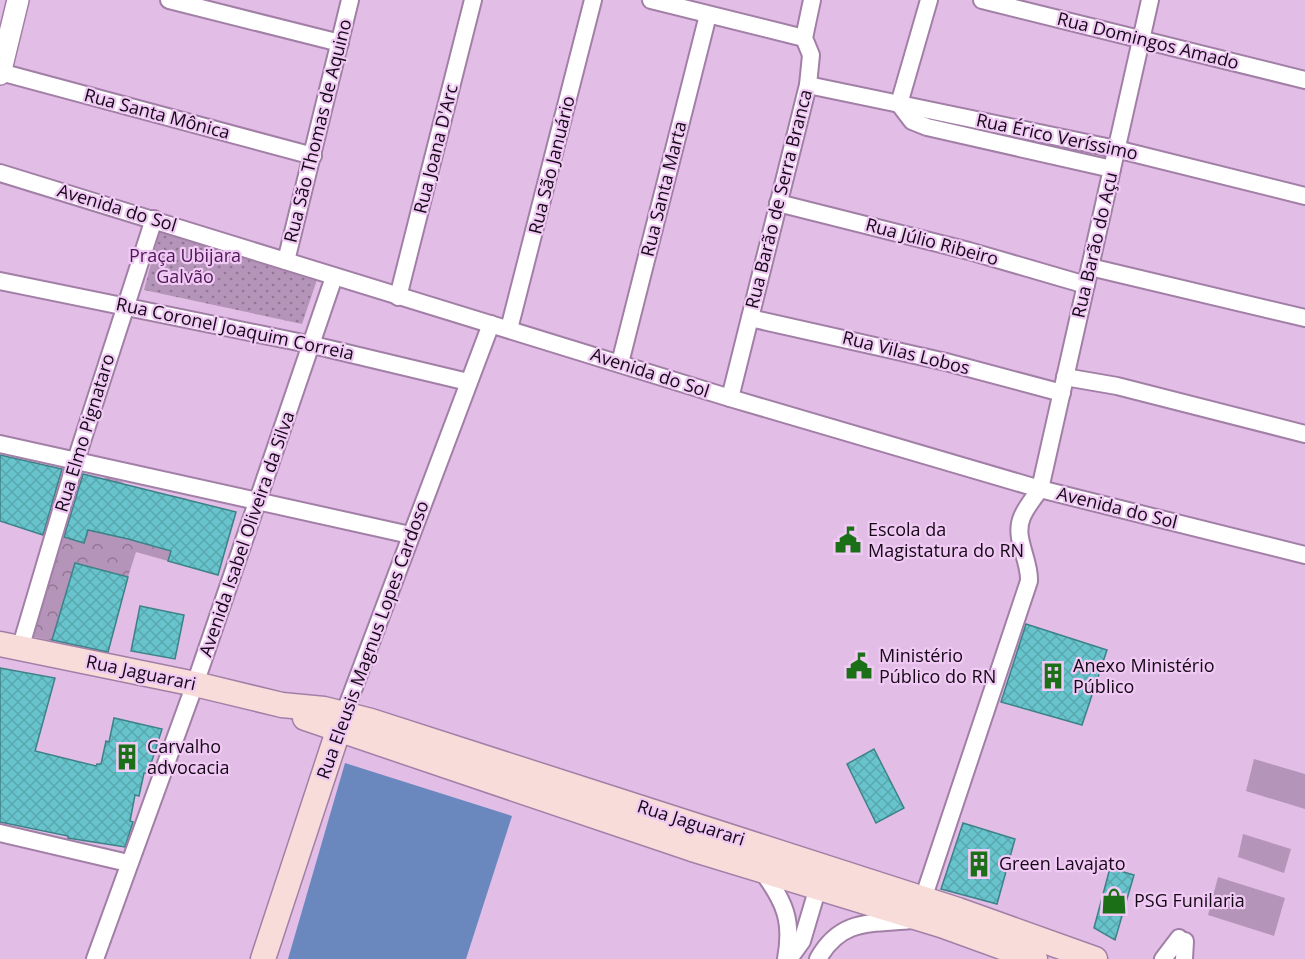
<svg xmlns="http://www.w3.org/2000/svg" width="1305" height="959" font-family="'Open Sans',sans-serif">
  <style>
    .green { fill: #b594b9 }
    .forest { fill: url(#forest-crowns) }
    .park { fill: url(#park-dots) }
    .water { fill: #6b88be }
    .building { fill: url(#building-cross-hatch); stroke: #3d8287; stroke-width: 1.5 }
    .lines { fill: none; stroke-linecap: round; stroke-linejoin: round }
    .minor-casing { stroke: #a27fa6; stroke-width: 20 }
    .tertiary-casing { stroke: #a27fa6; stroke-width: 24 }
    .secondary-casing { stroke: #a27fa6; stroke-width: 27 }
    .minor { stroke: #fff; stroke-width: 16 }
    .tertiary { stroke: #fff; stroke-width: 21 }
    .secondary { stroke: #f7dcda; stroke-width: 24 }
    .labels { text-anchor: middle; stroke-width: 4.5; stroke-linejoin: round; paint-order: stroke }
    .street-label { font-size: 18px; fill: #150816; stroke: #f0caf4 }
    .park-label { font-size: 18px; fill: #4e1756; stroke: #f0caf4 }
    .poi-label { font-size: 18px; fill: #150816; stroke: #f0caf4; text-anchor: start }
  </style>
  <defs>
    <pattern id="forest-crowns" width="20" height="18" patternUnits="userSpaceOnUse" patternTransform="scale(1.5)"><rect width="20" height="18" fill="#b594b9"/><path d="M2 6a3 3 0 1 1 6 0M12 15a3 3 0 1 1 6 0" fill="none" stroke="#927795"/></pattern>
    <pattern id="park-dots" width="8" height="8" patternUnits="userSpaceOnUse" patternTransform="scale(1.5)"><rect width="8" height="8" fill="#b594b9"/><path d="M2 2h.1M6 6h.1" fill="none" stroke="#927795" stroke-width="1.8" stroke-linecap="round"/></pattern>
    <pattern id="building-cross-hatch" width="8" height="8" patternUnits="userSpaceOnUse" patternTransform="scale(1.5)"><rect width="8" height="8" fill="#68c4cc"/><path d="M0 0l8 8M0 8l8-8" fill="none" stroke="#59a7ae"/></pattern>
  </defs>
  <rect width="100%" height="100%" fill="#e2bee7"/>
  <g class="green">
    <polygon points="1254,759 1305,774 1305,809 1246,791"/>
    <polygon points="1243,834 1291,849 1284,873 1238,857"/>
    <polygon points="1218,877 1285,898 1274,936 1208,915"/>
  </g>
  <polygon class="forest" points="73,472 81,474 60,536 84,543 105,477 123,482 106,534 154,546 170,495 188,499 168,561 136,552 128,577 75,563 52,641 30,636"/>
  <polygon class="park" points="161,226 319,274 302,324 144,290"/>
  <polygon class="water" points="345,763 512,816 466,959 288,959"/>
  <g class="building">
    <polygon points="0,455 62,469 43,535 0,521"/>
    <polygon points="83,474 236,512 218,575 168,561 171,551 128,539 88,530 84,543 64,537"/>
    <polygon points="75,563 128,577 108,652 52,640"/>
    <polygon points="140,606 184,615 175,659 131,651"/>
    <polygon points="1026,624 1107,650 1082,725 1001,702"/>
    <polygon points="0,668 55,678 35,751 96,766 97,764 101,764 106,741 109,742 114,718 162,729 148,773 144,773 139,796 135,795 130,821 133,822 125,847 68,838 68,836 0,822"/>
    <polygon points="874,749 904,808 876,823 847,764"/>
    <polygon points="963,823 1015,839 997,904 941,889"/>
    <polygon points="1110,868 1134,875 1115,940 1094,928"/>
  </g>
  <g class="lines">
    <g class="minor-casing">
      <g id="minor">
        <polyline points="169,0 340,43"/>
        <polyline points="651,0 804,38"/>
        <polyline points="982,0 1305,80"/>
        <polyline points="0,72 313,156"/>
        <polyline points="808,85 1116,149 1305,196"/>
        <polyline points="899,104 912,121 927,127 1112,169"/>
        <polyline points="899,104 929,0"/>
        <polyline points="0,173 730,398 1040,489 1305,555"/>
        <polyline points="778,203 969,251 1086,285"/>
        <polyline points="286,261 350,0"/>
        <polyline points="1090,267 1305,318"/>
        <polyline points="0,281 313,345 468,382"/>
        <polyline points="398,297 473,0"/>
        <polyline points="750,318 946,362 1062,393"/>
        <polyline points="509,329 593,0"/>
        <polyline points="620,363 708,15"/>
        <polyline points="1065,377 1117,386 1305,434"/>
        <polyline points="730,398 808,85 811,55 804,38 812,0"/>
        <polyline points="0,444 410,535"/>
        <polyline points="20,649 76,460 154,219"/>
        <polyline points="344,714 491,324"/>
        <polyline points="0,833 128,863"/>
        <path d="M 762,871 C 785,902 793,921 786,959"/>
        <path d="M 923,899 L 1029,581 C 1030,559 1013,538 1022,517 C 1026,507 1034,498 1040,489 L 1150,0"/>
        <polyline points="95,959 195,684 334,277"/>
        <polyline points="789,959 802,941 821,877"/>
        <path d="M 818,959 C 841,918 871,924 913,920"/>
        <polyline points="1163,959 1179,938"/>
        <polyline points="1184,959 1185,941"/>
      </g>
    </g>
    <g class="tertiary-casing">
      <polyline id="tertiary" points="0,74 18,0"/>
    </g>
    <g class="secondary-casing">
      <g id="secondary">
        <polyline points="0,644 195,684 282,705 324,709 371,721 958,910 1095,959"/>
        <polyline points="305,718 692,849 941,925 1035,959"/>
        <polyline points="263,959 343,716"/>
      </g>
    </g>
    <use href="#minor" class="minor"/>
    <use href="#tertiary" class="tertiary"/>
    <use href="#secondary" class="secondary"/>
  </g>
  <defs>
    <g id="civic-bare" transform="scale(2.07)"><path d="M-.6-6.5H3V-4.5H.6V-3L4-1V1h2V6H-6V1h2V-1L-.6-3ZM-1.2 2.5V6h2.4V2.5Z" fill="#1a6f17" stroke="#f0caf4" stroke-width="2.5" paint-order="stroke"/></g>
    <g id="building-bare" transform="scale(2.07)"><path d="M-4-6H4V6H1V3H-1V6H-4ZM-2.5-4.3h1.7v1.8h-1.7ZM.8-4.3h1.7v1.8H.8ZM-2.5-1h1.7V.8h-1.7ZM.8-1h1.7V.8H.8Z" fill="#1a6f17" stroke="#f0caf4" stroke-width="2.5" paint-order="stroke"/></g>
    <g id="shop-bare" transform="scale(2.07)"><path d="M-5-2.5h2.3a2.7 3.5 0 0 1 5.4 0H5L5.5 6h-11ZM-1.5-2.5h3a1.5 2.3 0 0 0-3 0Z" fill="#1a6f17" stroke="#f0caf4" stroke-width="2.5" paint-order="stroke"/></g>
  </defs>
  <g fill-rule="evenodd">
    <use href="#civic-bare" x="848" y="540"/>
    <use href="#civic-bare" x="859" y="666"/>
    <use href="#building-bare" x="1053" y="676"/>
    <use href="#building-bare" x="127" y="757"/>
    <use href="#building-bare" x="979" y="864"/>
    <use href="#shop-bare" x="1114" y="901"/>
  </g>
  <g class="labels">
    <g class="street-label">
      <text transform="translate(1148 41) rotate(14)" y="6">Rua Domingos Amado</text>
      <text transform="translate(157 114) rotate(15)" y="6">Rua Santa Mônica</text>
      <text transform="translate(318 131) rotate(-76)" y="6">Rua São Thomas de Aquino</text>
      <text transform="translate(1057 137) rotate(12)" y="6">Rua Érico Veríssimo</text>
      <text transform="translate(436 149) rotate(-76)" y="6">Rua Joana D'Arc</text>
      <text transform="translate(552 165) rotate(-76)" y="6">Rua São Januário</text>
      <text transform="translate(664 189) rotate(-76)" y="6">Rua Santa Marta</text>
      <text transform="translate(779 199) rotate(-76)" y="6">Rua Barão de Serra Branca</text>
      <text transform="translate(117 208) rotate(17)" y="6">Avenida do Sol</text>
      <text transform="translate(932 242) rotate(15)" y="6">Rua Júlio Ribeiro</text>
      <text transform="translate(1095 245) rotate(-77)" y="6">Rua Barão do Açu</text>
      <text transform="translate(235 329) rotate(12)" y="6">Rua Coronel Joaquim Correia</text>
      <text transform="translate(906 353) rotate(14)" y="6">Rua Vilas Lobos</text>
      <text transform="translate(650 373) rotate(18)" y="6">Avenida do Sol</text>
      <text transform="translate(85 433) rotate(-73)" y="6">Rua Elmo Pignataro</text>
      <text transform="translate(1117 508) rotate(14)" y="6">Avenida do Sol</text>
      <text transform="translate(247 534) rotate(-71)" y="6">Avenida Isabel Oliveira da Silva</text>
      <text transform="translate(373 640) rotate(-70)" y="6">Rua Eleusis Magnus Lopes Cardoso</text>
      <text transform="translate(141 673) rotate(12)" y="6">Rua Jaguarari</text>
      <text transform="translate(691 823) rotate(18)" y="6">Rua Jaguarari</text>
    </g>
    <g class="park-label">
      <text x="185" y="262">Praça Ubijara<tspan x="185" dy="21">Galvão</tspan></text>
    </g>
    <g class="poi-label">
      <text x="868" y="536">Escola da<tspan x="868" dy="21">Magistatura do RN</tspan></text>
      <text x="879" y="662">Ministério<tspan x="879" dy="21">Público do RN</tspan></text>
      <text x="1073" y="672">Anexo Ministério<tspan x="1073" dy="21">Público</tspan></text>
      <text x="147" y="753">Carvalho<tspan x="147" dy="21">advocacia</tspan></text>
      <text x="999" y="870">Green Lavajato</text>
      <text x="1134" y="907">PSG Funilaria</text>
    </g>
  </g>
</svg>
